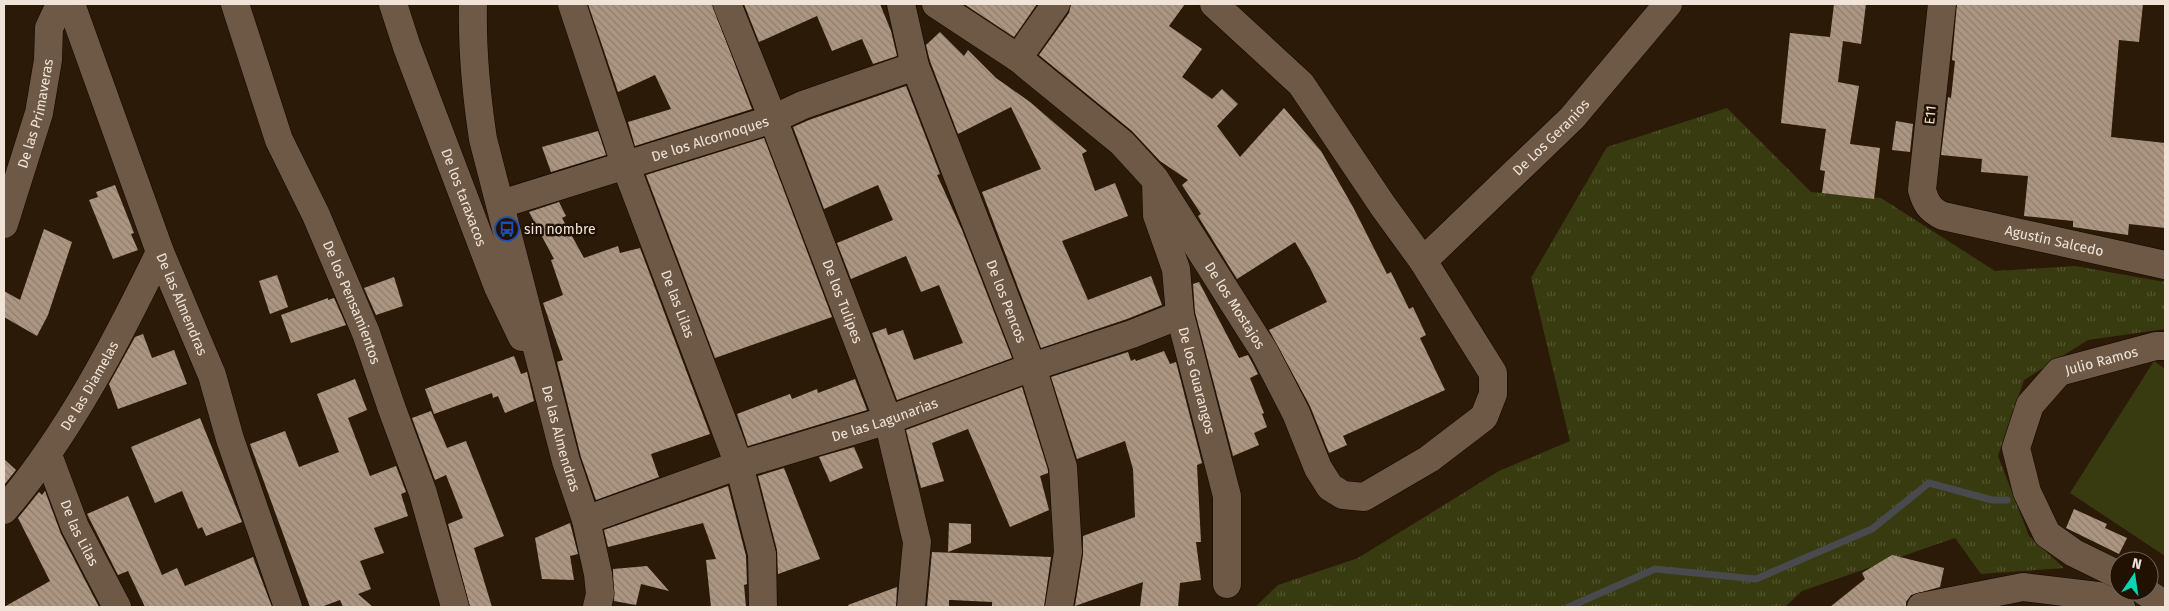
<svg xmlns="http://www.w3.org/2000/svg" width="2169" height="611" font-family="'Fira Sans',sans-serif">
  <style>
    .grass { fill: url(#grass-tufts) }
    .green { fill: #383a0f }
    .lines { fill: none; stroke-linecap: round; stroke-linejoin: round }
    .stream { stroke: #484a4e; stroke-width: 7 }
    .building { fill: url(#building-back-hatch) }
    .minor-casing { stroke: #130500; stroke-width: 29 }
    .minor { stroke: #6d5946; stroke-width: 28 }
    .labels { text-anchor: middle; stroke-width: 5; stroke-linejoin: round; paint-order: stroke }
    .street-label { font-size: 14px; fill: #f0e4d9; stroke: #211102 }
    .poi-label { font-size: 14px; fill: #f0e4d9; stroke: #211102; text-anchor: start }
  </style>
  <defs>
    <pattern id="grass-tufts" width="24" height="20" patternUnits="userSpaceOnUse" patternTransform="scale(1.25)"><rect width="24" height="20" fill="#383a0f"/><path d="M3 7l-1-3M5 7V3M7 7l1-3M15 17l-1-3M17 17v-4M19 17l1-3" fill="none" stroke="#555631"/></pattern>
    <pattern id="building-back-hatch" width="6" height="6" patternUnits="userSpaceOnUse" patternTransform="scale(1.25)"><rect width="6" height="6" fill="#ac9681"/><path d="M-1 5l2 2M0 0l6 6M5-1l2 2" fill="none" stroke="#8e7d6e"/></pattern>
  </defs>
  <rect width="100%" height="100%" fill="#2b1a08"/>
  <polygon class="grass" points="1727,108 1811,192 1881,198 1995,271 2075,266 2165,282 2165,329 2088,340 2024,380 1998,456 2029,536 2064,568 1981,574 1955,538 1802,591 1785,607 1255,607 1278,585 1358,558 1499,471 1570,441 1531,278 1607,147"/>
  <polygon class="green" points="2154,361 2165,369 2165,556 2070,493"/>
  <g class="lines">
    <polyline class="stream" points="1569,607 1655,569 1756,579 1872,529 1929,483 1992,500 2007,500"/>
  </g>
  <g class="building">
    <polygon points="588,4 712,4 752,109 635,146 628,122 671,109 655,75 618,92"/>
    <polygon points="744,4 880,4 891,31 897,56 873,64 862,39 832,51 817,16 759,42"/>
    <polygon points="964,4 1037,4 1014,37"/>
    <polygon points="1071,4 1185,4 1169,26 1202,49 1182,77 1212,99 1222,89 1238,104 1217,126 1240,157 1284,108 1321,151 1353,207 1387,274 1391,272 1409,309 1413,307 1426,335 1420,338 1445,390 1343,436 1347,445 1329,453 1310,406 1269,330 1327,302 1310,268 1295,242 1237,279 1198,216 1201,214 1182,185 1188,180 1160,161 1132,131 1039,55 1069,13"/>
    <polygon points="1834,4 1866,4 1861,44 1843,41 1838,82 1859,86 1850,144 1880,148 1874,199 1822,193 1825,171 1820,170 1826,129 1781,123 1790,33 1830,37"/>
    <polygon points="1957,4 2143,4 2139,42 2119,40 2111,137 2165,143 2165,228 2129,224 2128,235 2073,227 2073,221 2024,216 2028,176 1981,172 1982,159 1941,155 1948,97 1951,98 1955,61 1952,60"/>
    <polygon points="940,32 964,56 968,50 996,78 1030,102 1087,151 1082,154 1095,191 1115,183 1128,216 1062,241 1088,300 1151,276 1162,305 1127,319 1041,348 982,192 1041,169 1011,107 958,134 930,61 926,45"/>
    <polygon points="906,86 940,174 937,175 962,230 1012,358 897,400 872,333 886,328 888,335 903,330 914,360 963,343 939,285 921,292 906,256 851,279 837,243 893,220 878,185 824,209 793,127 809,120"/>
    <polygon points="1896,121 1913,124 1910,152 1892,150"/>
    <polygon points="598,131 606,155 551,172 542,147"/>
    <polygon points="764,138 832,317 715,358 646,175"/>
    <polygon points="115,185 134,233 131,234 138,250 113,259 89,200 98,197 96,192"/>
    <polygon points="559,202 566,216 562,218 584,258 618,246 620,253 640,248 710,434 651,454 659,477 596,500 581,457 557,362 563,360 543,303 563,295 551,260 554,259 529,212"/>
    <polygon points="44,229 72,242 48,315 37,336 4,317 4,291 20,300"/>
    <polygon points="277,275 288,307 270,314 259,281"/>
    <polygon points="394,277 403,306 376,315 364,288"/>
    <polygon points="1199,282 1239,358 1248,355 1258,374 1250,378 1264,413 1262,414 1267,427 1254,433 1259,445 1233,456 1195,312 1193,284"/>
    <polygon points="328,298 328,300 334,298 346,325 291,343 281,315"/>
    <polygon points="143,334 152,358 174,350 187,384 118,409 109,384 135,337"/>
    <polygon points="1164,351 1170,364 1176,362 1202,463 1197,465 1201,542 1196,542 1201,580 1180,583 1178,607 1140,607 1143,582 1075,606 1083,555 1083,536 1135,517 1133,469 1125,441 1077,459 1051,377 1128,352 1131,361 1135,359 1136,361"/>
    <polygon points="514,356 521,374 527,372 534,401 505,413 498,396 493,398 492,393 434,414 425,389"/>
    <polygon points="355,379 367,410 348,418 370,476 396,466 406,492 401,494 408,516 374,528 384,553 360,561 371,589 358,594 373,607 343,607 340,600 321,607 310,607 250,444 285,431 299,467 339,452 317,394"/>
    <polygon points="855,379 867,410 748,446 737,414 790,394 792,399 817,389 818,393"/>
    <polygon points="1022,387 1048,470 1048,473 1040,476 1049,510 1010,527 968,429 932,443 944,481 921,488 906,430"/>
    <polygon points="431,411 447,448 466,441 504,536 474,548 492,607 470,607 448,524 463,518 446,475 435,480 412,418"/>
    <polygon points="200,418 242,522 206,536 202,527 198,529 182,491 155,503 131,447"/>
    <polygon points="854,447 863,468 830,482 819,457"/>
    <polygon points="4,459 16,470 4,485"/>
    <polygon points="784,468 820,559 778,574 777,550 758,476"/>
    <polygon points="728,486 746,556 747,584 744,585 746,607 711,607 706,560 716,559 703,523 608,547 604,530"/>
    <polygon points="45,491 61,534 99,607 4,607 50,581 18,518 39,492 42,495"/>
    <polygon points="128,496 162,575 177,568 185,586 253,557 272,607 145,607 128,571 118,575 87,514"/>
    <polygon points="2074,509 2107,524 2105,528 2127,538 2119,554 2066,528"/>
    <polygon points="570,523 578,554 570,556 574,580 542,579 535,538"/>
    <polygon points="949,523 971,524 971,543 948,552"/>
    <polygon points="932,552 1051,557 1044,607 992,607 992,602 952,600 949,600 949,607 927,607"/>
    <polygon points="1892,555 1944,568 1940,587 1911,595 1906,602 1906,607 1830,607 1865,579 1862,573"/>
    <polygon points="647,566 669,591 641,584 636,605 614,601 613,569"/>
    <polygon points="897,587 896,607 849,607 848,605"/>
  </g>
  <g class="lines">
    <g class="minor-casing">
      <g id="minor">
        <path id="s1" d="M 71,4 L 160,252 L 212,375 L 230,439 L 288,607"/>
        <path id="s2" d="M 235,4 L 279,140 L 316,215 L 366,333 L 392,409 L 423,493 L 455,607"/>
        <path id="s3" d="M 393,4 L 407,47 L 498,287 L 522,337"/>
        <path id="s4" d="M 473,4 C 472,50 476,93 483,139 L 566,461 L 586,520 L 598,574 L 600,594 L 597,607"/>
        <path id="s5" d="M 572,4 L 625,164 L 739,465 L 762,554 L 763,607"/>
        <path id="s6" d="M 727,4 L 773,119 L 888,420 L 917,542 L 911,607"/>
        <path id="s7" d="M 901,4 L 915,66 L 1032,367 L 1063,467 L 1068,552 L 1059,607"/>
        <path id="s8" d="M 936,4 L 1018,58 L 1122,143 L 1155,179 L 1264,351 L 1296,413 L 1318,468 L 1330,487 L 1343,495 L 1364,497 L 1429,459 L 1484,417 L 1493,394 L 1493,373 L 1423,261 L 1383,206 L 1301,84 L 1214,4"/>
        <path id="s9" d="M 1942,4 L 1922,190 C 1926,204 1930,210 1943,216 L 2165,265"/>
        <polyline points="1018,58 1056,4"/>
        <path id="s10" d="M 1156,182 L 1157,215 L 1176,269 L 1180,315 L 1227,496 L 1227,584"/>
        <path id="s11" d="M 501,204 L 773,119 L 803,105 L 915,66"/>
        <path id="s12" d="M 4,224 L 39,113 L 48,60 L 49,28 L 57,11 L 64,4"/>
        <path id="s13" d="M 1423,261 L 1572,118 L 1668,4"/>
        <path id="s14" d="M 48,455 L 75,527 L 117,607"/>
        <path id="s15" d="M 4,510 C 69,434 116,342 160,252"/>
        <path id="s16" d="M 586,520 L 739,465 L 888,420 L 1032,367 L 1132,334 L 1180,315"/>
        <path id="s17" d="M 2119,575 L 2074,553 L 2047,534 L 2027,492 L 2016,448 L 2030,405 L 2059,372 L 2156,346 L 2165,346"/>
        <polyline points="2144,591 2156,599 2161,607"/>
        <polyline points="1921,607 2023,587 2098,596 2121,607"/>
      </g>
    </g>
    <use href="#minor" class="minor"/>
  </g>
  <defs>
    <g id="bus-ring" transform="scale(1.25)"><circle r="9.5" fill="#211102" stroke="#1a4fb4" stroke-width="1.5"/><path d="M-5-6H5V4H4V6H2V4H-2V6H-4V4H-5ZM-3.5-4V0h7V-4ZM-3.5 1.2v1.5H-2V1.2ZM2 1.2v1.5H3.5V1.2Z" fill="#1a4fb4"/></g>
  </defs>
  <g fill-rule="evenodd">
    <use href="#bus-ring" x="507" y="229"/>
  </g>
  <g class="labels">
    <g class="street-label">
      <text dy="5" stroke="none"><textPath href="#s12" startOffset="115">De las Primaveras</textPath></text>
      <text transform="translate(1930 115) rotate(-84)" y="5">E11</text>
      <text dy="5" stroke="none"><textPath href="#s13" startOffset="178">De Los Geranios</textPath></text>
      <text dy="5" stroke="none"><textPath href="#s11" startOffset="219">De los Alcornoques</textPath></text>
      <text dy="5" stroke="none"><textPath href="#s3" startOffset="206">De los taraxacos</textPath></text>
      <text dy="5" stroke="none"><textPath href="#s9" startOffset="336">Agustin Salcedo</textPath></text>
      <text dy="5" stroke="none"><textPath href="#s6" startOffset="319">De los Tulipes</textPath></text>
      <text dy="5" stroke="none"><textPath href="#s7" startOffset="316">De los Pencos</textPath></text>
      <text dy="5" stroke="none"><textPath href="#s2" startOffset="321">De los Pensamientos</textPath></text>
      <text dy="5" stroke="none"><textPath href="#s5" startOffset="318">De las Lilas</textPath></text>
      <text dy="5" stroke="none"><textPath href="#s1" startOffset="320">De las Almendras</textPath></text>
      <text dy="5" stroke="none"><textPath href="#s8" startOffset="431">De los Mostajos</textPath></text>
      <text dy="5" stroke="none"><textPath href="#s17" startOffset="308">Julio Ramos</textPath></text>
      <text dy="5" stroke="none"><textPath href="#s10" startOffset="204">De los Guarangos</textPath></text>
      <text dy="5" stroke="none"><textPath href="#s15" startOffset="151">De las Diamelas</textPath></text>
      <text dy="5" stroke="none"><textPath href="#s16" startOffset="315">De las Lagunarias</textPath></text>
      <text dy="5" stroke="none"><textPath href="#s4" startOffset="445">De las Almendras</textPath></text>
      <text dy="5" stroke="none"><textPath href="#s14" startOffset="84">De las Lilas</textPath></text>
    </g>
    <g class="poi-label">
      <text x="524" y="234">sin nombre</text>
    </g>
  </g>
  <rect width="2169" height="611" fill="none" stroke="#f0e4d9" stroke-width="10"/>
  <g transform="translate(2134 576) rotate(13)"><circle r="24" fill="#211102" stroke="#746558"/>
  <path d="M0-4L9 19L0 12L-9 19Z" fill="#07d5b6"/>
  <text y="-8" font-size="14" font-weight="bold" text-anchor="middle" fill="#f0e4d9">N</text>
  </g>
</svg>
